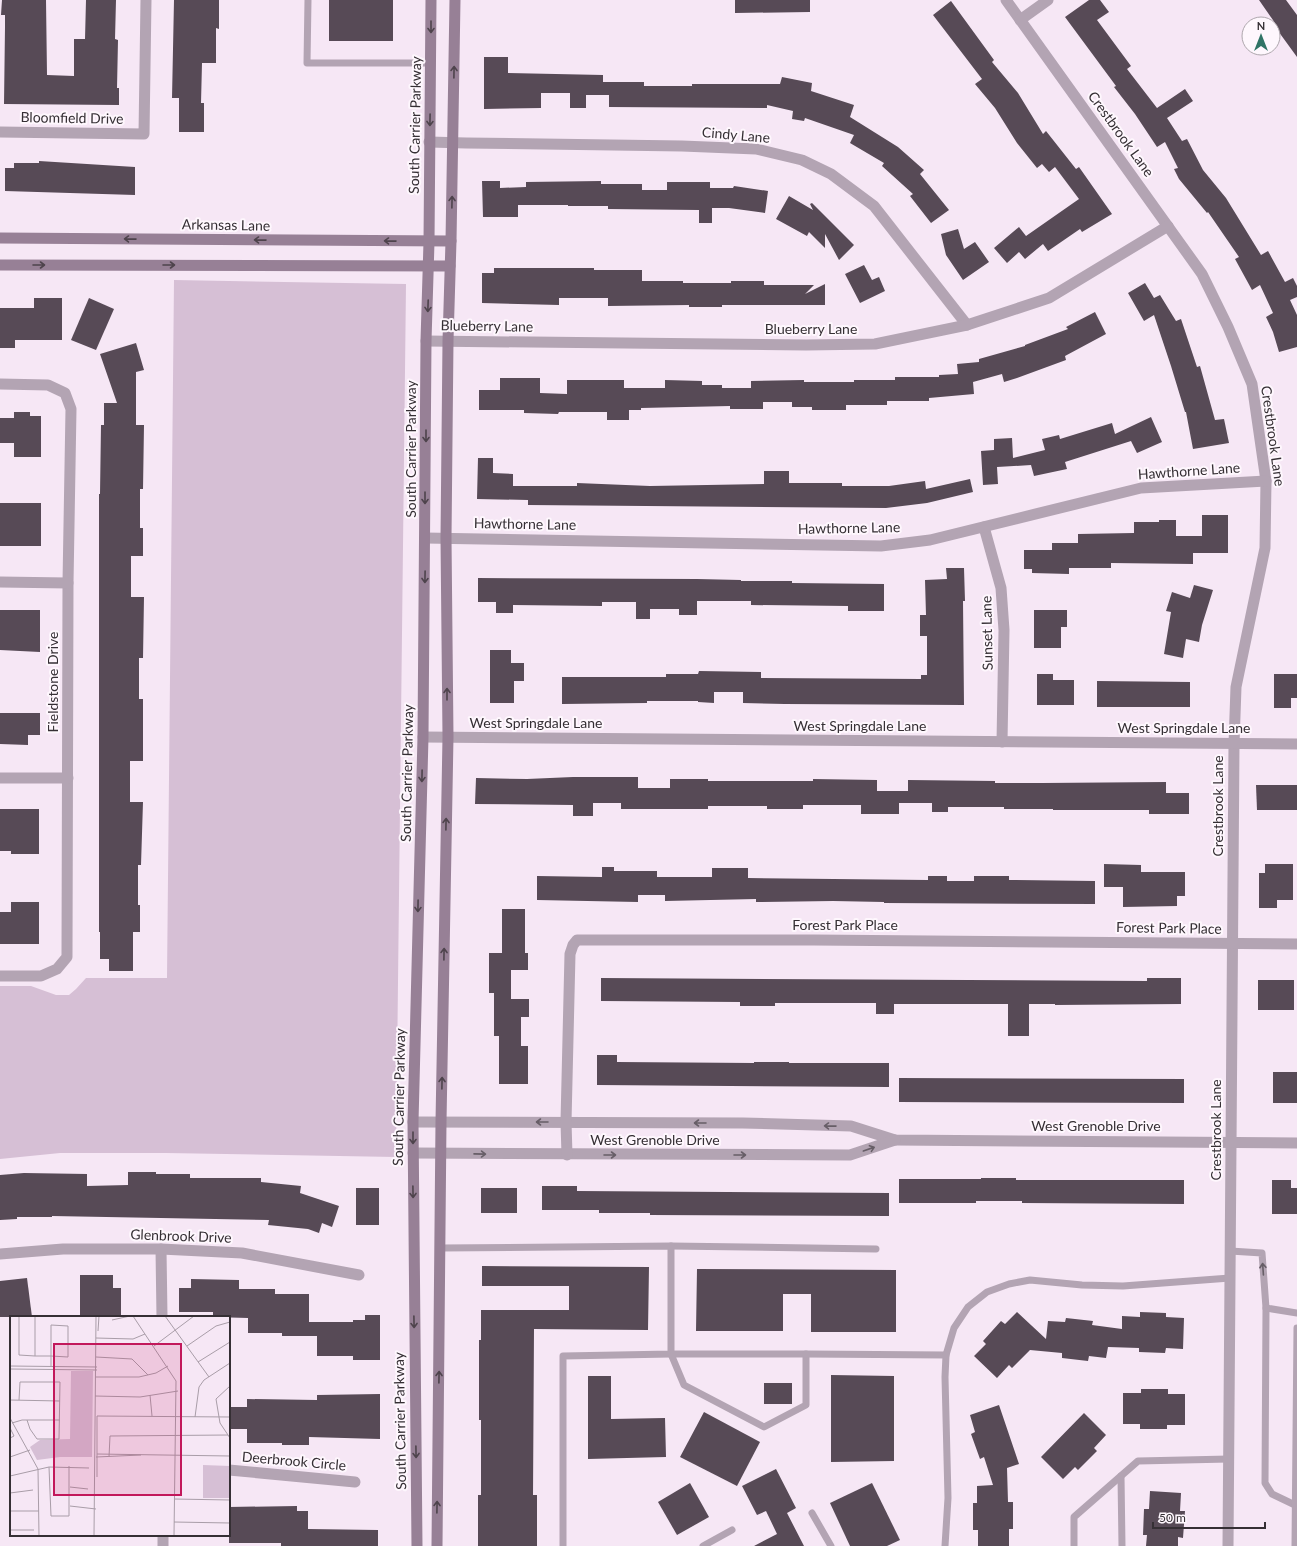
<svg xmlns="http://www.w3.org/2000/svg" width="1297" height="1546" font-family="Lato,sans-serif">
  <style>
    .green { fill: #d6bfd5 }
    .building { fill: #574a56 }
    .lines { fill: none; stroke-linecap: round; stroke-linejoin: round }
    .service { stroke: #b3a4b3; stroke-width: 7 }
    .minor { stroke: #b3a4b3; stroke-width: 11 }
    .tertiary { stroke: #b3a4b3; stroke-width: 11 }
    .secondary { stroke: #978096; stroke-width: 11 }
    .oneway { stroke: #4e434c }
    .oneway2 { stroke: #675e67 }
    .labels { text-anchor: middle; stroke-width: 4; stroke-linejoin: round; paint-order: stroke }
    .street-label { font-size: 14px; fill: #352f34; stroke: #fef7fd }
    .inset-road { fill: none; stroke: #a99da8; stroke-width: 1 }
    .view { fill: #c2185b; fill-opacity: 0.15; stroke: #c2185b; stroke-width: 2 }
    .inset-edge { fill: none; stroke: #352f34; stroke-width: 2 }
  </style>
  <rect width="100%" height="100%" fill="#f6e7f5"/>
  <polygon class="green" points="174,280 406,284 396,1157 166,1153 60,1153 0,1159 0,986 31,986 56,995 69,995 76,989 86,978 167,978"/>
  <g class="building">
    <polygon points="2,0 46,0 47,75 74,76 74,39 85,39 86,0 116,0 115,39 118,40 117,88 119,88 119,105 4,104 5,27 5,15 1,15"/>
    <polygon points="174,0 219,0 219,29 216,28 216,63 202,63 201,103 204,103 204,132 179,132 179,98 172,98"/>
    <rect x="329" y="0" width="64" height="41"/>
    <polygon points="735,0 810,0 810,12 735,13"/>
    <polygon points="1089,0 1100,0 1109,12 1097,20 1131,66 1127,69 1157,108 1185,89 1193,101 1167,118 1182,141 1187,139 1203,170 1226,198 1261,255 1268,251 1285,282 1293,278 1297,286 1297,297 1290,300 1297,315 1297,347 1279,352 1273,332 1266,317 1273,313 1260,285 1252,290 1235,259 1239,257 1208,212 1207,213 1179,179 1174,169 1178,168 1165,142 1157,147 1135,114 1114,87 1116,86 1065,17"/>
    <polygon points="1259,0 1286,0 1297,15 1297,57 1273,24 1275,23"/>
    <polygon points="951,1 994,60 992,62 1018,93 1043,134 1046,131 1076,169 1079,167 1112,214 1082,232 1080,229 1048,251 1043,244 1025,259 1019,252 1007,263 994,248 1019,227 1026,236 1079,199 1055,167 1049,172 1042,164 1037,168 1017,143 995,108 975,84 982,79 933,15"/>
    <polygon points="484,57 508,57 508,73 603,75 603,82 644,82 644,86 692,86 692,84 780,84 782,77 812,83 811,91 854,105 850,117 898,147 924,170 920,174 949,210 931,223 910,196 913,194 882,166 884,163 850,143 854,135 805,118 804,121 792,119 793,111 767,105 767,108 609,107 609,95 586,95 586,108 570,108 570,93 541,93 541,108 484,109"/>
    <polygon points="39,161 135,167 135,195 5,191 5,168 14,168 14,163 39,163"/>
    <polygon points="482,181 500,181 500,188 526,187 526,182 601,181 601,184 642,184 642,190 667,190 667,182 710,182 710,188 733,188 734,186 768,191 765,213 729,208 712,208 712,223 699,223 699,210 608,209 608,206 568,206 568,205 518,205 518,217 483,217"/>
    <polygon points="789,196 813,210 810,204 812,203 854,245 839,260 825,234 825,248 809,232 807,236 776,219"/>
    <polygon points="958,229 964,249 975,242 989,262 963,280 946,255 941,234"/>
    <polygon points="864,265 872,280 879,277 885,291 860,303 845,274"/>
    <polygon points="494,268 594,268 594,270 642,270 642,281 683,281 683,283 731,283 731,281 764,281 764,285 814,285 805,294 825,284 825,305 722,305 722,307 689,307 689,305 608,306 608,298 559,298 559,305 482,303 482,273 494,273"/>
    <polygon points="1145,283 1154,298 1160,295 1176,321 1181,319 1197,367 1200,366 1215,420 1224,419 1229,443 1193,449 1186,412 1185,412 1171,366 1154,315 1144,321 1128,293"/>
    <polygon points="34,298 62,298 62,340 15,340 15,348 0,348 0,308 34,308"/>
    <polygon points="89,298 114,309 96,350 71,340"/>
    <polygon points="1095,312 1106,334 1065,356 1066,360 1017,378 1004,382 1002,374 973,382 974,394 929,398 929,401 887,401 887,405 846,405 846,410 812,410 812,407 792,407 792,402 763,402 763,409 730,409 730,406 641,408 641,410 629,410 629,420 607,420 607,412 559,412 558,414 524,413 524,410 479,410 479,390 500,390 500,378 540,378 540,393 567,394 567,380 624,380 624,388 665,388 665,380 702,381 702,385 722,385 722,388 751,388 751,381 804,380 804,382 854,382 854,380 895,380 895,377 939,377 939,375 958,374 957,364 979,362 979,359 1025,346 1025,345 1068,329 1066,327"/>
    <polygon points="136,343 144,370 136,372 136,425 144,425 143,489 140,489 140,528 143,528 143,556 131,556 131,597 144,597 143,658 139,658 139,699 143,699 143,761 130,761 130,802 143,802 141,865 138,865 138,905 140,905 140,932 133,932 133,971 109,971 109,959 100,959 100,932 99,932 99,494 100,494 101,425 104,425 104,403 117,403 100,354"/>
    <polygon points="14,412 30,412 30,416 41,416 41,457 14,457 14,443 0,443 0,418 14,418"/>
    <polygon points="1151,417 1162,442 1137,453 1131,441 1065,462 1067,469 1034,476 1031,465 997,467 998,484 983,485 981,451 994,450 994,439 1012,438 1013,458 1045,450 1042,439 1059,435 1060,439 1112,423 1115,434"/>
    <polygon points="478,458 493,458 493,473 513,474 513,486 577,486 577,483 650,486 764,484 764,471 789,471 789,483 842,483 842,486 889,486 925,481 926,489 970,479 973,492 927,503 886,508 528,505 528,500 477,499"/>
    <rect x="0" y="503" width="41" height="43"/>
    <polygon points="1202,515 1228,515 1228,553 1193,553 1193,564 1111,563 1111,568 1069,568 1069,574 1032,573 1032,569 1024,569 1024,550 1052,550 1052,543 1078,543 1078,534 1134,533 1134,522 1159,522 1159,520 1176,520 1176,536 1202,536"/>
    <polygon points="946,568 964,568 965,601 963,601 964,705 785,704 743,703 743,692 714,692 714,703 698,702 698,701 647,701 647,703 562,704 562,677 666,677 666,674 698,674 699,671 761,672 761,678 921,679 921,675 927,675 927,636 920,636 920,615 926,615 925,580 947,579"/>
    <polygon points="478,578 697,579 741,580 741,581 792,581 792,583 884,584 884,611 848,611 848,606 751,605 751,601 697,601 697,615 679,615 679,609 650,609 650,619 636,619 636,602 602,602 602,606 513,605 513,613 496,613 496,602 478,602"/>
    <polygon points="1194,585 1213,590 1202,625 1199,642 1186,639 1183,658 1164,654 1171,612 1166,611 1172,592 1190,598"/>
    <polygon points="0,610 40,610 40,652 0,650"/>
    <polygon points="1034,610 1067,610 1067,627 1061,627 1061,648 1034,648"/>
    <polygon points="490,650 511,650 511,663 524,663 524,681 514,681 514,703 490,703"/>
    <polygon points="1037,674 1053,674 1053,680 1074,680 1074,705 1037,705"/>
    <polygon points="1274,674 1297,674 1297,698 1291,698 1291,708 1274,708"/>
    <polygon points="1097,681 1190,682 1190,707 1097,707"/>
    <polygon points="0,713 40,713 40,735 28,735 28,745 0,744"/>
    <polygon points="573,777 638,777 638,788 670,788 670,779 708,779 708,781 813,781 813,779 877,780 877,791 908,791 908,780 995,781 995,783 1043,783 1166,782 1166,793 1189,793 1189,814 1149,814 1149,810 1053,810 1053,809 1004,809 1004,807 948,807 948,812 932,812 932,803 899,803 899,814 861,814 861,805 803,805 803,809 767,809 767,806 708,806 708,809 621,809 621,803 593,803 593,816 573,816 573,805 475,804 476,778 527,779"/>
    <polygon points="1256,785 1297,785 1297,810 1257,810"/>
    <polygon points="0,809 39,809 39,854 11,854 11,851 0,851"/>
    <polygon points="1104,864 1141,865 1141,872 1185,872 1185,896 1177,896 1177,906 1123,907 1123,887 1104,887"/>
    <polygon points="1265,864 1293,864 1293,900 1277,900 1277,908 1259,908 1259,873 1265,873"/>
    <polygon points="602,867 614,867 614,871 657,871 657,877 712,877 712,868 748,868 748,878 928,880 928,876 947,876 947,881 974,881 974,876 1009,876 1009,880 1095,881 1095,904 884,903 884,902 833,901 756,902 756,899 665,901 665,895 638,895 638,902 537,900 537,876 602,877"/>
    <polygon points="11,902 39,902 39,944 0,944 0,912 11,912"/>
    <polygon points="502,909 525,909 525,953 528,953 528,970 511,970 511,999 529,999 529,1017 521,1017 521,1046 528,1046 528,1084 499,1084 499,1036 494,1036 494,993 489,993 489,953 502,953"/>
    <polygon points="601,978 1147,981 1147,978 1181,978 1181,1004 1055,1005 1055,1004 1029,1004 1029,1036 1008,1036 1008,1004 894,1004 894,1014 876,1014 876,1003 775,1003 775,1006 740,1006 740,1002 601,1001"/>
    <rect x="1258" y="980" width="36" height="30"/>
    <polygon points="597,1055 617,1055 617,1062 754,1063 754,1062 789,1062 789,1063 889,1063 889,1087 597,1085"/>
    <rect x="1273" y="1072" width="24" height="31"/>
    <polygon points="899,1078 1184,1079 1184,1103 899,1102"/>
    <polygon points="128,1172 156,1172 156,1174 190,1174 190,1178 261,1178 261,1182 301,1186 300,1193 339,1206 332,1227 322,1223 319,1233 308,1229 268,1225 269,1220 52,1216 52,1217 17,1217 17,1219 0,1220 0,1175 24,1173 87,1174 87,1186 128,1185"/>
    <polygon points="981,1178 1016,1178 1016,1180 1184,1180 1184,1204 1022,1203 1022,1201 976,1201 976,1203 899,1203 899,1179 981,1179"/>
    <polygon points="1272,1180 1291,1180 1291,1188 1297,1188 1297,1214 1272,1214"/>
    <polygon points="542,1186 577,1186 577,1191 889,1193 889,1216 650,1215 650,1213 599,1213 599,1210 542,1210"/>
    <rect x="356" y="1188" width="23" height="37"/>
    <rect x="481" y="1188" width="36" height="25"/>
    <polygon points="482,1266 649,1267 648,1330 534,1329 533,1495 537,1495 537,1546 478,1546 478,1495 481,1495 481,1420 479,1420 479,1340 481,1340 481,1310 569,1310 569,1286 482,1286"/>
    <polygon points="697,1269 896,1270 896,1332 811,1332 811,1294 783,1294 783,1331 696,1331"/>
    <polygon points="80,1275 113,1275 113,1288 121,1288 121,1317 80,1317"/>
    <polygon points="27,1278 32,1317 0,1317 0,1281"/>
    <polygon points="191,1279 239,1280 239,1289 275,1289 275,1294 309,1294 309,1322 353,1322 353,1320 365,1320 365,1315 380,1315 380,1360 353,1360 353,1356 317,1356 317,1336 282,1336 282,1333 248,1333 248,1318 213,1317 213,1312 179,1312 179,1288 191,1288"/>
    <polygon points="1017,1312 1046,1339 1048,1321 1065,1322 1066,1318 1093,1321 1092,1325 1122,1329 1122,1316 1140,1317 1140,1312 1166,1313 1166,1317 1184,1318 1183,1349 1166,1348 1165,1353 1139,1352 1139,1348 1108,1347 1106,1358 1089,1356 1088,1361 1062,1358 1062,1353 1030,1350 1012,1368 1009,1365 997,1378 974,1356 986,1344 983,1341 1001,1321 1005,1324"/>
    <polygon points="831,1375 894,1376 894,1461 831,1462"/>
    <polygon points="588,1376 611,1376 611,1419 665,1418 666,1457 588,1459"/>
    <rect x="764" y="1383" width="28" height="21"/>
    <polygon points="1141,1389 1168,1389 1168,1394 1185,1394 1185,1425 1167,1425 1167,1429 1140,1429 1140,1424 1123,1424 1123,1393 1141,1393"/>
    <polygon points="380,1394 380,1439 309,1437 309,1445 282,1445 282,1443 247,1443 247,1429 229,1429 229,1407 247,1407 247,1399 317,1400 317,1395"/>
    <polygon points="999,1405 1019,1464 1007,1468 1008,1502 1013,1502 1013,1529 1009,1529 1009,1546 978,1546 978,1530 973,1530 973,1503 977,1503 977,1486 993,1485 984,1457 980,1459 971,1434 975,1432 970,1415"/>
    <polygon points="704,1412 760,1442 737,1486 680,1457"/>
    <polygon points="1084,1413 1106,1435 1094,1448 1097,1451 1078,1470 1075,1467 1063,1479 1041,1457"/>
    <polygon points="776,1469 796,1508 787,1513 804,1546 754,1546 777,1534 766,1511 757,1515 742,1486"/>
    <polygon points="690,1483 709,1517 677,1535 658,1502"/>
    <polygon points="872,1483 900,1540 887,1546 850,1546 830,1503"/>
    <polygon points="1150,1491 1181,1493 1180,1511 1185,1511 1183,1538 1178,1537 1178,1546 1146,1546 1147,1535 1143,1535 1144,1509 1149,1509"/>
    <polygon points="297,1506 297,1511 308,1511 308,1529 378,1530 378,1546 281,1546 281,1543 229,1543 229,1507"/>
  </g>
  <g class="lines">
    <g class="service">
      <polyline points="308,0 307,63 431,63"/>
      <polyline points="671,1246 876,1249"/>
      <polyline points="441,1248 671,1246 671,1354 563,1356 563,1546"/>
      <polyline points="1230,1251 1262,1253 1266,1308 1265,1483 1272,1494 1295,1505"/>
      <polyline points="1266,1308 1297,1313"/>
      <polygon points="671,1354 806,1354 806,1405 764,1427 684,1385"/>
      <polyline points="806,1354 946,1355"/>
      <polyline points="1121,1476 1122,1546"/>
      <polyline points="812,1513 831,1546"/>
      <polyline points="703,1546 732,1530"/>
      <polyline points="945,1546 948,1498 945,1377 946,1355 954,1328 968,1307 987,1292 1009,1284 1030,1280 1082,1285 1123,1286 1230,1278"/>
      <polyline points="1074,1546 1074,1517 1138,1461 1229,1459"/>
      <polyline points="1295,1546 1297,1328"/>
    </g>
    <g class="minor">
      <polyline points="1006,0 1202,274 1228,327 1252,384 1266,481 1265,548 1236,687 1234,744 1228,1546"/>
      <polyline points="1020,20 1048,0"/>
      <polyline points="0,132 144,134 146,0"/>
      <polyline points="429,142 466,143 682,146 756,149 802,160 831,174 874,206 967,325"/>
      <polyline points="426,341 806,345 875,344 967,325 1049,298 1168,226"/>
      <polyline points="0,384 48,385 65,393 71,409 68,583 67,957 57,969 41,976 0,976"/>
      <polyline points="984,527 1001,588 1004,630 1002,742"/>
      <polyline points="425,538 881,546 930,540 1141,488 1266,481"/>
      <polyline points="0,582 68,583"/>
      <polyline points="0,778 68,778"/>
      <polyline points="413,1122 743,1123 851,1126 895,1140 1297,1143"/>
      <polyline points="413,1153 850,1155 895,1140"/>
      <polyline points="567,1155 566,1122 570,954 573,945 577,940 814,940 1297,944"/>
      <polyline points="161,1249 162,1317"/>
      <polyline points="0,1254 63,1249 161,1249 242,1253 359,1275"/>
      <polyline points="229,1470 355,1482"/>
      <polyline points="163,1546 163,1535"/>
    </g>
    <polyline class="tertiary" points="423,737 1297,744"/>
    <g class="secondary">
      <polyline points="0,238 451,241"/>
      <polyline points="0,265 450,266"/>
      <polyline points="417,1546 413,1122 423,737 426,341 429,242 431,0"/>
      <polyline points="437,1546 441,1122 448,737 446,538 448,341 451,241 455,0"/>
    </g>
  </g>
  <defs><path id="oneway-shaft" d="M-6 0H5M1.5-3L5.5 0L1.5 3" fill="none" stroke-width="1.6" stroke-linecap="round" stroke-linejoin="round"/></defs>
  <g class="oneway">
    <use href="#oneway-shaft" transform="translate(431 27) rotate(90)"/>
    <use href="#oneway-shaft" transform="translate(454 72) rotate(-89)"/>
    <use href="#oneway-shaft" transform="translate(430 120) rotate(91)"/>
    <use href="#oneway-shaft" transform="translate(452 202) rotate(-89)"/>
    <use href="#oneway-shaft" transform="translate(130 239) rotate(-179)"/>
    <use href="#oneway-shaft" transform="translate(260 240) rotate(-179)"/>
    <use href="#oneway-shaft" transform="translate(390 241) rotate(-179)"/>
    <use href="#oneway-shaft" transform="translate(39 265)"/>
    <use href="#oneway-shaft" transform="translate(169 265)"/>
    <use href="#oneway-shaft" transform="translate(428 306) rotate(92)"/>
    <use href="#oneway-shaft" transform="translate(426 436) rotate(90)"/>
    <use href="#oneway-shaft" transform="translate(425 498) rotate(90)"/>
    <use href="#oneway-shaft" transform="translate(425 577) rotate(91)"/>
    <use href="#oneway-shaft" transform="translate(447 694) rotate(-90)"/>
    <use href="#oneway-shaft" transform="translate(422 776) rotate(91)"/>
    <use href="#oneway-shaft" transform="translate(446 824) rotate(-89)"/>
    <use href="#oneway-shaft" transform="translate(418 906) rotate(91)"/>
    <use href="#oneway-shaft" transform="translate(444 954) rotate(-89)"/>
    <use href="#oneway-shaft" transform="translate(442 1083) rotate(-89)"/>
    <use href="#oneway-shaft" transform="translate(413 1138) rotate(90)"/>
    <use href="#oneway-shaft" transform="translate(413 1192) rotate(89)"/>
    <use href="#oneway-shaft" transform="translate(414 1322) rotate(89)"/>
    <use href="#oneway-shaft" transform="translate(439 1377) rotate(-89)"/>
    <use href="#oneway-shaft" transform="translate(416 1452) rotate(89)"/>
    <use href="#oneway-shaft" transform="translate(437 1507) rotate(-89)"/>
  </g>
  <g class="oneway2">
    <use href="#oneway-shaft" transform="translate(542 1122) rotate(180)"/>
    <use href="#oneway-shaft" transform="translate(700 1123) rotate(-180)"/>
    <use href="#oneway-shaft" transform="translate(830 1126) rotate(-179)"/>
    <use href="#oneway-shaft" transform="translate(869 1149) rotate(-19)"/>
    <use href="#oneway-shaft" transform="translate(480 1154) rotate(1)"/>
    <use href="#oneway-shaft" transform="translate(610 1155)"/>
    <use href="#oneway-shaft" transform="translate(740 1155)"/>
    <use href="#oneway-shaft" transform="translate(1263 1269) rotate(-94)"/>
  </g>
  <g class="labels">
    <g class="street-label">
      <text transform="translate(72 118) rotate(1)" y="5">Bloomfield Drive</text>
      <text transform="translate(415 125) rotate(-89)" y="5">South Carrier Parkway</text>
      <text transform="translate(1121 134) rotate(54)" y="5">Crestbrook Lane</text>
      <text transform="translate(736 135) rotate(5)" y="5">Cindy Lane</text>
      <text transform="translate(226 225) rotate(1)" y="5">Arkansas Lane</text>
      <text transform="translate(487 326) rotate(1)" y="5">Blueberry Lane</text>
      <text x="811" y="334">Blueberry Lane</text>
      <text transform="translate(1273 436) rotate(82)" y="5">Crestbrook Lane</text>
      <text transform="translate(411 449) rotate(-90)" y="5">South Carrier Parkway</text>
      <text transform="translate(1189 471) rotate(-4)" y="5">Hawthorne Lane</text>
      <text transform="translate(525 524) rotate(1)" y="5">Hawthorne Lane</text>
      <text transform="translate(849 528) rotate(-1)" y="5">Hawthorne Lane</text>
      <text transform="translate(987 633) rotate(-91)" y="5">Sunset Lane</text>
      <text transform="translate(53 682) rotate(-90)" y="5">Fieldstone Drive</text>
      <text x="536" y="728">West Springdale Lane</text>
      <text x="860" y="731">West Springdale Lane</text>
      <text x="1184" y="733">West Springdale Lane</text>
      <text transform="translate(407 773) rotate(-89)" y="5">South Carrier Parkway</text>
      <text transform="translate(1218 806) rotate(-90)" y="5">Crestbrook Lane</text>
      <text x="845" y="930">Forest Park Place</text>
      <text transform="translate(1169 928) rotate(1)" y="5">Forest Park Place</text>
      <text transform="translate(399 1097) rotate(-89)" y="5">South Carrier Parkway</text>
      <text x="1096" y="1131">West Grenoble Drive</text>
      <text transform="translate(1216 1130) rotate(-90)" y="5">Crestbrook Lane</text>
      <text x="655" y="1145">West Grenoble Drive</text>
      <text transform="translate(181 1236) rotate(2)" y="5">Glenbrook Drive</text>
      <text transform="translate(400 1421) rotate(-91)" y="5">South Carrier Parkway</text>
      <text transform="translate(294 1461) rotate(5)" y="5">Deerbrook Circle</text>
    </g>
  </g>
  <g transform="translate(10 1316)">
    <rect width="220" height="220" fill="#f6e7f5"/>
    <path d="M 61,55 L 83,55 L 82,141 L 50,141 L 27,144 L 20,131 L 30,124 L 60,123 ZM 193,149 L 220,150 L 220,182 L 193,182 Z" fill="#d6bfd5"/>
    <path class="inset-road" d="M 9,0 L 9,39 L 25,40 L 41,40 L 58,41 L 58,10 L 41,9 L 41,51M 123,0 L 166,65 L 164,220M 155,0 L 199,61M 102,4 L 120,0M 88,15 L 89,0M 86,22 L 123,23 L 135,18M 144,30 L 184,0M 177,30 L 206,10 L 220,6M 25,40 L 25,0M 86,41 L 122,43 L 138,59M 188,46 L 220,26M 0,50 L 87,51M 0,53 L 87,54M 85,61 L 129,61 L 146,57 L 158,50M 220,70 L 206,83 L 210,107 L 220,122M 140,79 L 142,100M 85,80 L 130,81 L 168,75M 0,84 L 50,85M 9,84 L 10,66 L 50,66 L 49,123 L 27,123 L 20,113 L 17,104M 87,100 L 220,101M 185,101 L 189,71 L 194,64 L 220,47M 0,102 L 28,153 L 29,220M 2,107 L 12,104 L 50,104M 0,112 L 4,120 L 0,122M 87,138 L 220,140M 0,141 L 20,134M 86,141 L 131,139M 99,141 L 100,120 L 218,119M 39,151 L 41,200 L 59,200 L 59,150M 0,160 L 39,151 L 79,152M 87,161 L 87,100M 60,171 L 78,173M 0,177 L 23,174M 164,183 L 220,184M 60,190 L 86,193M 0,195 L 29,195M 164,206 L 220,207M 0,214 L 24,214M 84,220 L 86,0"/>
    <path class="view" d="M 44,28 L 171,28 L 171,179 L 44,179 Z"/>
    <rect width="220" height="220" class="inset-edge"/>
  </g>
  <g transform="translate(1261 36)"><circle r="19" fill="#fef7fd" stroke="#aea7ad"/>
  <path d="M0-3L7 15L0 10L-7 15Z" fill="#307466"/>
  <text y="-6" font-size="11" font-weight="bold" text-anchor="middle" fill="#352f34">N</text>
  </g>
  <path d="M1153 1522v6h112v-6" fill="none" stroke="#352f34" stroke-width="2"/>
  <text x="1159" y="1522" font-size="12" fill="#352f34" stroke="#fef7fd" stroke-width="3" paint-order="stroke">50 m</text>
</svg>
